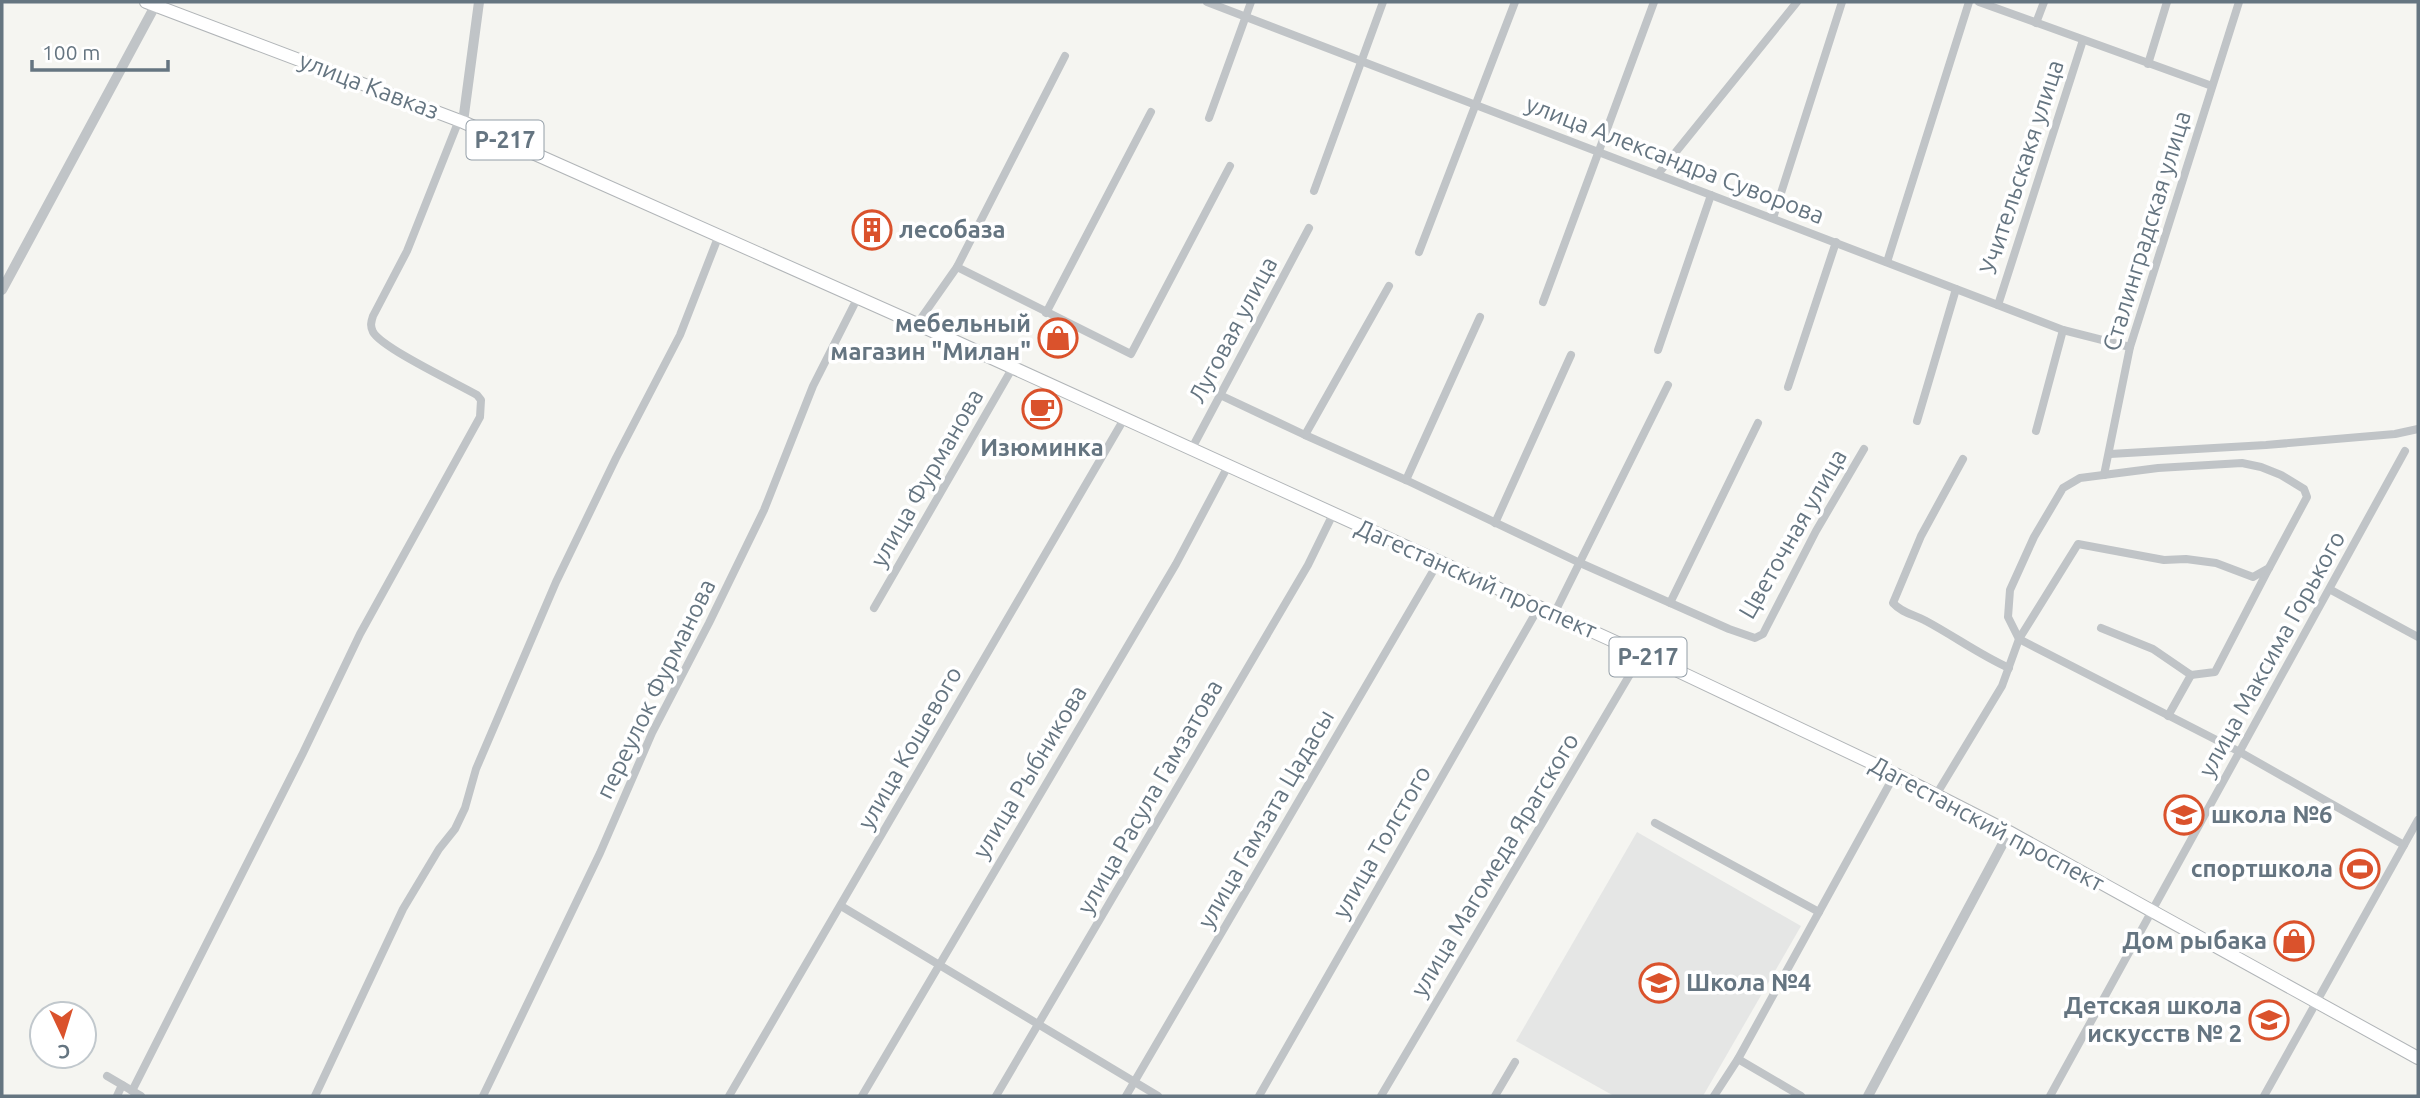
<svg xmlns="http://www.w3.org/2000/svg" width="2420" height="1098" font-family="Ubuntu,sans-serif">
  <style>
    .built { fill: #e5e6e5 }
    .lines { fill: none; stroke-linecap: round; stroke-linejoin: round }
    .trunk-casing { stroke: #b1b5b8; stroke-width: 14 }
    .minor { stroke: #c0c4c7; stroke-width: 8 }
    .tertiary { stroke: #c0c4c7; stroke-width: 10 }
    .trunk { stroke: #fff; stroke-width: 12 }
    .labels { text-anchor: middle; stroke-width: 7; stroke-linejoin: round; paint-order: stroke }
    .shield { fill: #fff; stroke: #939ea7; stroke-width: 2 }
    .shield-label { font-size: 23px; font-weight: bold; fill: #657581 }
    .street-label { font-size: 24px; fill: #657581; stroke: #fff }
    .poi-label { font-size: 24px; font-weight: bold; fill: #657581; stroke: #fff; text-anchor: end }
  </style>
  <rect width="100%" height="100%" fill="#f5f5f1"/>
  <polygon class="built" points="1637,832 1801,926 1703,1096 1614,1096 1516,1041"/>
  <g class="lines">
    <g class="trunk-casing">
      <polyline id="trunk" points="146,2 463,122 917,324 1642,654 1895,774 2009,832 2418,1058"/>
    </g>
    <g class="minor">
      <polyline points="1207,2 2063,330 2130,347"/>
      <polyline points="1979,2 2212,86"/>
      <polyline points="2036,23 2044,2"/>
      <polyline points="2148,64 2167,2"/>
      <polyline points="1209,118 1251,2"/>
      <polyline points="1658,174 1797,2"/>
      <polyline points="1314,191 1383,2"/>
      <polyline points="1773,218 1842,2"/>
      <polyline points="1419,252 1515,2"/>
      <polyline points="1887,262 1969,2"/>
      <polyline points="957,267 1131,354 1230,166"/>
      <polyline points="1543,302 1654,2"/>
      <polyline points="1998,305 2083,40"/>
      <polyline points="1046,313 1151,112"/>
      <polyline points="917,324 957,267 1065,56"/>
      <polyline points="1658,350 1711,195"/>
      <polyline points="1788,387 1836,242"/>
      <polyline points="1220,395 1305,435 1389,286"/>
      <polyline points="1917,421 1956,289"/>
      <polyline points="2036,431 2063,330"/>
      <polyline points="1305,435 1406,480 1578,562 1729,629 1755,638 1763,634 1766,628 1816,531 1864,449"/>
      <polyline points="1191,450 1309,228"/>
      <polyline points="2110,454 2266,445 2395,434 2418,429"/>
      <path d="M 1963,459 L 1921,536 L 1893,603 C 1903,614 1914,614 1926,621 C 1954,636 1980,655 2009,668"/>
      <polyline points="2104,475 2130,347 2239,2"/>
      <polyline points="1406,480 1480,317"/>
      <polyline points="1495,523 1571,355"/>
      <polyline points="2331,590 2418,637"/>
      <polyline points="1670,603 1758,423"/>
      <polyline points="874,608 1013,367"/>
      <polyline points="1554,614 1668,385"/>
      <polyline points="2101,628 2153,649 2191,675 2215,672 2269,568"/>
      <polyline points="2019,639 2238,751 2404,845"/>
      <polyline points="2168,716 2191,675"/>
      <polyline points="1936,795 2002,686 2019,639 2078,544 2164,560 2186,559 2216,563 2253,577 2269,568 2307,497 2304,489 2281,475 2261,467 2242,463 2158,468 2080,478 2063,488 2034,537 2010,590 2008,617 2019,639"/>
      <polyline points="1655,823 1819,912"/>
      <polyline points="841,906 1158,1096"/>
      <polyline points="1738,1059 1801,1096"/>
      <polyline points="107,1076 141,1096"/>
      <path d="M 132,1091 L 303,753 L 360,634 L 480,417 L 481,400 L 477,395 C 456,383 382,348 373,332 C 370,326 371,322 373,316 L 407,251 L 459,120"/>
      <polyline points="117,1096 122,1085"/>
      <polyline points="315,1096 403,909 439,849 455,829 465,808 476,769 556,582 616,458 680,335 719,235"/>
      <polyline points="483,1096 600,853 652,733 709,623 764,510 813,386 858,297"/>
      <polyline points="729,1096 1124,419"/>
      <polyline points="862,1096 1176,564 1228,466"/>
      <polyline points="996,1096 1308,565 1333,514"/>
      <polyline points="1126,1096 1439,561"/>
      <polyline points="1259,1096 1539,607"/>
      <polyline points="1381,1096 1642,654"/>
      <polyline points="1495,1096 1515,1062"/>
      <polyline points="1714,1096 1738,1059 1895,774"/>
      <polyline points="2050,1096 2405,451"/>
      <polyline points="2264,1096 2418,820"/>
    </g>
    <g class="tertiary">
      <polyline points="463,122 479,2"/>
      <polyline points="2,290 155,6"/>
      <polyline points="1868,1096 2009,832"/>
    </g>
    <use href="#trunk" class="trunk"/>
  </g>
  <defs>
    <g id="building-ring" transform="scale(2.0125)"><circle r="9.5" fill="#fff" stroke="#da522c" stroke-width="1.5"/><path d="M-4-6H4V6H1V3H-1V6H-4ZM-2.5-4.3h1.7v1.8h-1.7ZM.8-4.3h1.7v1.8H.8ZM-2.5-1h1.7V.8h-1.7ZM.8-1h1.7V.8H.8Z" fill="#da522c"/></g>
    <g id="shop-ring" transform="scale(2.0125)"><circle r="9.5" fill="#fff" stroke="#da522c" stroke-width="1.5"/><path d="M-5-2.5h2.3a2.7 3.5 0 0 1 5.4 0H5L5.5 6h-11ZM-1.5-2.5h3a1.5 2.3 0 0 0-3 0Z" fill="#da522c"/></g>
    <g id="cafe-ring" transform="scale(2.0125)"><circle r="9.5" fill="#fff" stroke="#da522c" stroke-width="1.5"/><path d="M-5.5-4.5H6V0H3Q3 3.5 0 3.5H-2.5Q-5.5 3.5-5.5 0ZM3-3.2v2h1.7v-2ZM-6 4.5H4V6H-6Z" fill="#da522c"/></g>
    <g id="school-ring" transform="scale(2.0125)"><circle r="9.5" fill="#fff" stroke="#da522c" stroke-width="1.5"/><path d="M0-5L7-2L0 1L-7-2ZM-4 1L0 2.5L4 1V4Q0 6-4 4Z" fill="#da522c"/></g>
    <g id="stadium-ring" transform="scale(2.0125)"><circle r="9.5" fill="#fff" stroke="#da522c" stroke-width="1.5"/><path d="M0-5a6.5 5 0 1 0 0 10a6.5 5 0 1 0 0-10ZM-3.5-1.8h7v3.6h-7Z" fill="#da522c"/></g>
  </defs>
  <g fill-rule="evenodd">
    <use href="#building-ring" x="872" y="230"/>
    <use href="#shop-ring" x="1058" y="338"/>
    <use href="#cafe-ring" x="1042" y="409"/>
    <use href="#school-ring" x="2184" y="815"/>
    <use href="#stadium-ring" x="2360" y="869"/>
    <use href="#shop-ring" x="2294" y="941"/>
    <use href="#school-ring" x="1659" y="983"/>
    <use href="#school-ring" x="2269" y="1020"/>
  </g>
  <g class="labels">
    <g class="shield">
      <rect x="466.5" y="120.5" width="77" height="39" rx="5"/>
      <rect x="1609.5" y="637.5" width="77" height="39" rx="5"/>
    </g>
    <g class="shield-label">
      <text x="505" y="148">Р-217</text>
      <text x="1648" y="665">Р-217</text>
    </g>
    <g class="street-label">
      <text transform="translate(369 86) rotate(21)" y="8">улица Кавказ</text>
      <text transform="translate(1675 160) rotate(21)" y="8">улица Александра Суворова</text>
      <text transform="translate(2022 167) rotate(-72)" y="8">Учительскакя улица</text>
      <text transform="translate(2147 231) rotate(-73)" y="8">Сталинградская улица</text>
      <text transform="translate(1233 330) rotate(-62)" y="8">Луговая улица</text>
      <text transform="translate(927 478) rotate(-60)" y="8">улица Фурманова</text>
      <text transform="translate(1793 534) rotate(-60)" y="8">Цветочная улица</text>
      <text transform="translate(1476 579) rotate(24)" y="8">Дагестанский проспект</text>
      <text transform="translate(2272 654) rotate(-61)" y="8">улица Максима Горького</text>
      <text transform="translate(656 689) rotate(-64)" y="8">переулок Фурманова</text>
      <text transform="translate(910 748) rotate(-60)" y="8">улица Кошевого</text>
      <text transform="translate(1030 772) rotate(-59)" y="8">улица Рыбникова</text>
      <text transform="translate(1150 797) rotate(-60)" y="8">улица Расула Гамзатова</text>
      <text transform="translate(1266 819) rotate(-60)" y="8">улица Гамзата Цадасы</text>
      <text transform="translate(1987 824) rotate(28)" y="8">Дагестанский проспект</text>
      <text transform="translate(1382 842) rotate(-60)" y="8">улица Толстого</text>
      <text transform="translate(1495 865) rotate(-59)" y="8">улица Магомеда Ярагского</text>
    </g>
    <g class="poi-label">
      <text x="899" y="238" text-anchor="start">лесобаза</text>
      <text x="1031" y="332">мебельный<tspan x="1031" dy="28">магазин "Милан"</tspan></text>
      <text x="1042" y="456" text-anchor="middle">Изюминка</text>
      <text x="2211" y="823" text-anchor="start">школа №6</text>
      <text x="2333" y="877">спортшкола</text>
      <text x="2267" y="949">Дом рыбака</text>
      <text x="1686" y="991" text-anchor="start">Школа №4</text>
      <text x="2242" y="1014">Детская школа<tspan x="2242" dy="28">искусств № 2</tspan></text>
    </g>
  </g>
  <rect width="2420" height="1098" fill="none" stroke="#657581" stroke-width="7"/>
  <g transform="translate(63 1035) rotate(176)"><circle r="33" fill="#ffffff" stroke="#c1c8cd" stroke-width="2"/>
  <path d="M0-5L12 26L0 18L-12 26Z" fill="#da522c"/>
  <text y="-10" font-size="19" font-weight="bold" text-anchor="middle" fill="#657581">С</text>
  </g>
  <path d="M32 60v10h136v-10" fill="none" stroke="#657581" stroke-width="3.5"/>
  <text x="42" y="60" font-size="21" fill="#657581" stroke="#ffffff" stroke-width="5" paint-order="stroke">100 m</text>
</svg>
